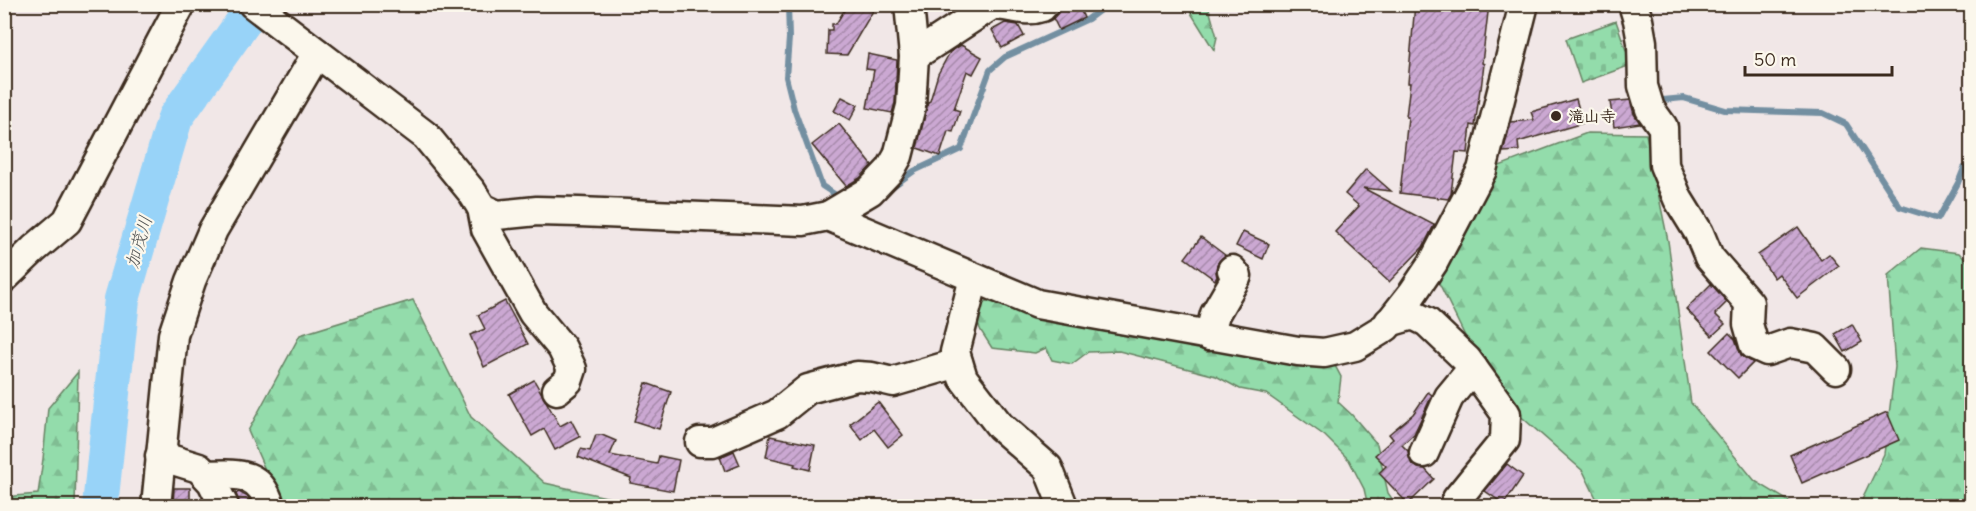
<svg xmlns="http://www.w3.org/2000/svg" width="1976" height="511" font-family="Delius,'Klee One',sans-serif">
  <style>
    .forest { fill: url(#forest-firs); stroke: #678364; stroke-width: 1.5 }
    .cemetery { fill: url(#cemetery-stones); stroke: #678364; stroke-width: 1.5 }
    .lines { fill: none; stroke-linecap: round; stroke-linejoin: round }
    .stream { stroke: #738fa1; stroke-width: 6 }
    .river { stroke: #98d3f8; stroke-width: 36 }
    .building { fill: url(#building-hatch); stroke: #3b2a1e; stroke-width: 1.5 }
    .minor-casing { stroke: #3b2a1e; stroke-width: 33 }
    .minor { stroke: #fbf7ec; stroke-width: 28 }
    .poi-dot { fill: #3b2a1e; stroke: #fbf7ec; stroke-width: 2 }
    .labels { text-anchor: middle; stroke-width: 4.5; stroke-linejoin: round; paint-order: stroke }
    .poi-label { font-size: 16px; font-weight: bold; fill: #3b2a1e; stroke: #fbf7ec; text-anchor: start }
    .water-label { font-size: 18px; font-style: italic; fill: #525454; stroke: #fbf7ec }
  </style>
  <defs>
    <pattern id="forest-firs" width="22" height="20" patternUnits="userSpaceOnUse" patternTransform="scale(1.5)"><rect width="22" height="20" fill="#93dcab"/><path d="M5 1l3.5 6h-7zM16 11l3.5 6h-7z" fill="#80bd93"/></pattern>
    <pattern id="cemetery-stones" width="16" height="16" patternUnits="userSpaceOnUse" patternTransform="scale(1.5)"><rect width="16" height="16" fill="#93dcab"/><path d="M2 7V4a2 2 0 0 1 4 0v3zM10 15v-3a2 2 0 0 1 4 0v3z" fill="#80bd93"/></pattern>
    <pattern id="building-hatch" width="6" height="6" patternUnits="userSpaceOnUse" patternTransform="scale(1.5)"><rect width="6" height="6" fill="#cba8d2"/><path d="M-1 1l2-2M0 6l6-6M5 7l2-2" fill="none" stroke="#a689aa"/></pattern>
  </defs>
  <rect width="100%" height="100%" fill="#f1e7e7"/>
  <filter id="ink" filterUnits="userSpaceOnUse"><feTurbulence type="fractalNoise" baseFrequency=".0167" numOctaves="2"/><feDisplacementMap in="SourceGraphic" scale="12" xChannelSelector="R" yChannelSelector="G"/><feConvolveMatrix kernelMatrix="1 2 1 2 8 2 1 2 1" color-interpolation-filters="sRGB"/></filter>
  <g filter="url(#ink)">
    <g class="forest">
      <polygon points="1186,5 1208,5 1217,37 1214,50"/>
      <polygon points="1587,133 1646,134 1668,241 1691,403 1755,481 1797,506 1600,506 1583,471 1492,391 1439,283 1464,224 1494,168"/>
      <polygon points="1921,248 1959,253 1972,267 1971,506 1859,506 1884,454 1895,367 1888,275"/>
      <polygon points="413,300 471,417 545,483 645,506 281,506 248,431 300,335"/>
      <polygon points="986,301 1018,309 1333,362 1341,377 1338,402 1352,415 1377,444 1388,493 1397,506 1368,506 1364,489 1349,460 1325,436 1266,394 1240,389 1216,376 1119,351 1088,352 1072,364 1052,360 1046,348 1035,353 992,348 981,331 974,315"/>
      <polygon points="78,372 75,506 5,506 5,499 15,496 38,494 43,459 48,408"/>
    </g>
    <polygon class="cemetery" points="1616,21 1631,65 1581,83 1566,39"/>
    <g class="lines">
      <g class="stream">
        <polyline points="788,4 789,38 786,77 794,109 822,186 842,199"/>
        <polyline points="1663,100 1684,98 1725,110 1823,113 1846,124 1900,207 1938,219 1958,183 1964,168 1972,171"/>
        <polyline points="892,187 914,171 961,149 990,70 1005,57 1088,19 1108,4"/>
      </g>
      <polyline class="river" points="100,506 122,299 175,118 256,4"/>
    </g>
    <g class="building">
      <polygon points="848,4 877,4 847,55 827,54 828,30 832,30 832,24 836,24"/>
      <polygon points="1064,4 1078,4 1084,18 1059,30 1053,18 1058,13 1060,6"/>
      <polygon points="1415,4 1489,4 1482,63 1484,64 1481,89 1480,89 1475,126 1471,125 1468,153 1456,152 1451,194 1448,199 1400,193 1408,117 1406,117 1410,83 1408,83"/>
      <polygon points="1005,23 1018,25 1024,36 1002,48 992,30"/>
      <polygon points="961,45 982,57 973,74 967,71 954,109 960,111 953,132 948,131 940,156 917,148 928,102 930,101 938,74 950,52"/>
      <polygon points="868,54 897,60 895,103 892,113 867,108 874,70 866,69"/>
      <polygon points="842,97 858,105 850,120 834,111"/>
      <polygon points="1576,99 1583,123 1518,142 1519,151 1503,152 1511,122 1534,120 1531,112"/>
      <polygon points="1630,100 1634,114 1640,123 1614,127 1610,102"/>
      <polygon points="839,124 872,165 860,178 846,186 812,145"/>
      <polygon points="1366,169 1391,191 1363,188 1434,225 1423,247 1389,282 1335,232 1359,206 1345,194"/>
      <polygon points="1798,227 1821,260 1829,254 1839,266 1797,298 1779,274 1774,278 1758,255"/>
      <polygon points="1243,232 1269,244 1263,259 1236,246"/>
      <polygon points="1201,237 1225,255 1217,264 1216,272 1217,277 1215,280 1185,258"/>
      <polygon points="1711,284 1727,302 1715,314 1725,324 1712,336 1686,309"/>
      <polygon points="505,301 528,344 484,367 470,335 485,329 478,315"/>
      <polygon points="1852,324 1862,342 1845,352 1835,334"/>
      <polygon points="1729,333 1735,339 1741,355 1753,363 1738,378 1711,351"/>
      <polygon points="534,380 560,426 571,420 580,437 555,450 544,429 532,436 509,394"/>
      <polygon points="646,383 671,392 659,429 634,421"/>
      <polygon points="1428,392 1432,395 1414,434 1402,445 1408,451 1411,463 1418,468 1425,469 1434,479 1408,504 1379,473 1386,466 1375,455 1393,439 1389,434 1413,414"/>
      <polygon points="878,402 903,435 888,447 874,429 862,440 850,424"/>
      <polygon points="1887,412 1899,440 1802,483 1790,455"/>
      <polygon points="596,435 602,435 616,441 610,455 657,464 659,456 679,460 673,491 630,483 631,478 578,457 581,449 590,451"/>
      <polygon points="770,436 815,445 810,470 794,466 795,464 766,457"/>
      <polygon points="734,451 740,465 725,471 720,457"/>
      <polygon points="1507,464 1523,476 1504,504 1485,491"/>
      <polygon points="174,488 190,488 190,507 173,507"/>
      <polygon points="239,492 248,497 253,507 240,507 236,494"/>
    </g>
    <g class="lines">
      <g class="minor-casing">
        <g id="minor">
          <polyline points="253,4 426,136 472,192 482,208 497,215 537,211 579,212 803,221 828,216 1037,304 1298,351 1324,353 1355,346 1386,327 1412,294 1433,263 1482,170 1524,4"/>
          <polyline points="1633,4 1638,20 1642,42 1643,86 1650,109 1663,127 1664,165 1678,199 1699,233 1709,257 1749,303 1748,324 1754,345 1767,351 1790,343 1815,348 1836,369"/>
          <path d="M 914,56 L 992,5 C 1010,5 1025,13 1042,7 L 1044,4"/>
          <polyline points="482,208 486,229 533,313 562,348 572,369 568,381 557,390"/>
          <polyline points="828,216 870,191 890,170 898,156 911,106 914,56 909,4"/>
          <polyline points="4,278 34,249 67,221 181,4"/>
          <polyline points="974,278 955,352 963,378 1000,426 1048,468 1063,506"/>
          <polyline points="1389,322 1413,315 1427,322 1467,360 1506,414 1505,440 1457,499 1454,506"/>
          <polyline points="1209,336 1215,314 1237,276 1232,270"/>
          <polyline points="700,442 713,442 777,414 808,389 857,376 872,377 893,382 958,363"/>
          <polyline points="1424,453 1449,397 1473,368"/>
          <polyline points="160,456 199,468 212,482 224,506"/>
          <path d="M 206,475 C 238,474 260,471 270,506"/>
          <polyline points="156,506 173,335 191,281 213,230 317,53"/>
        </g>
      </g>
      <use href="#minor" class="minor"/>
    </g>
  </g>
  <circle class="poi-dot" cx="1556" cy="116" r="6"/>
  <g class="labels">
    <g class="poi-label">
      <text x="1568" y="122">滝山寺</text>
    </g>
    <g class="water-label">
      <text transform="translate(139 242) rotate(-74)" y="6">加茂川</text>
    </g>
  </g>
  <rect width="1976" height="511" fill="none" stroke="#fbf7ec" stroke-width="24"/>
  <rect x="12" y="12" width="1952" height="487" fill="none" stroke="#3b2a1e" stroke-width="2" filter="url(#ink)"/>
  <path d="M1745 66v9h147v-9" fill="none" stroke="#3b2a1e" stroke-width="3"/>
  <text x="1754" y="66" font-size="18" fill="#3b2a1e" stroke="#fbf7ec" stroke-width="4.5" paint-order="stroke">50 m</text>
</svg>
